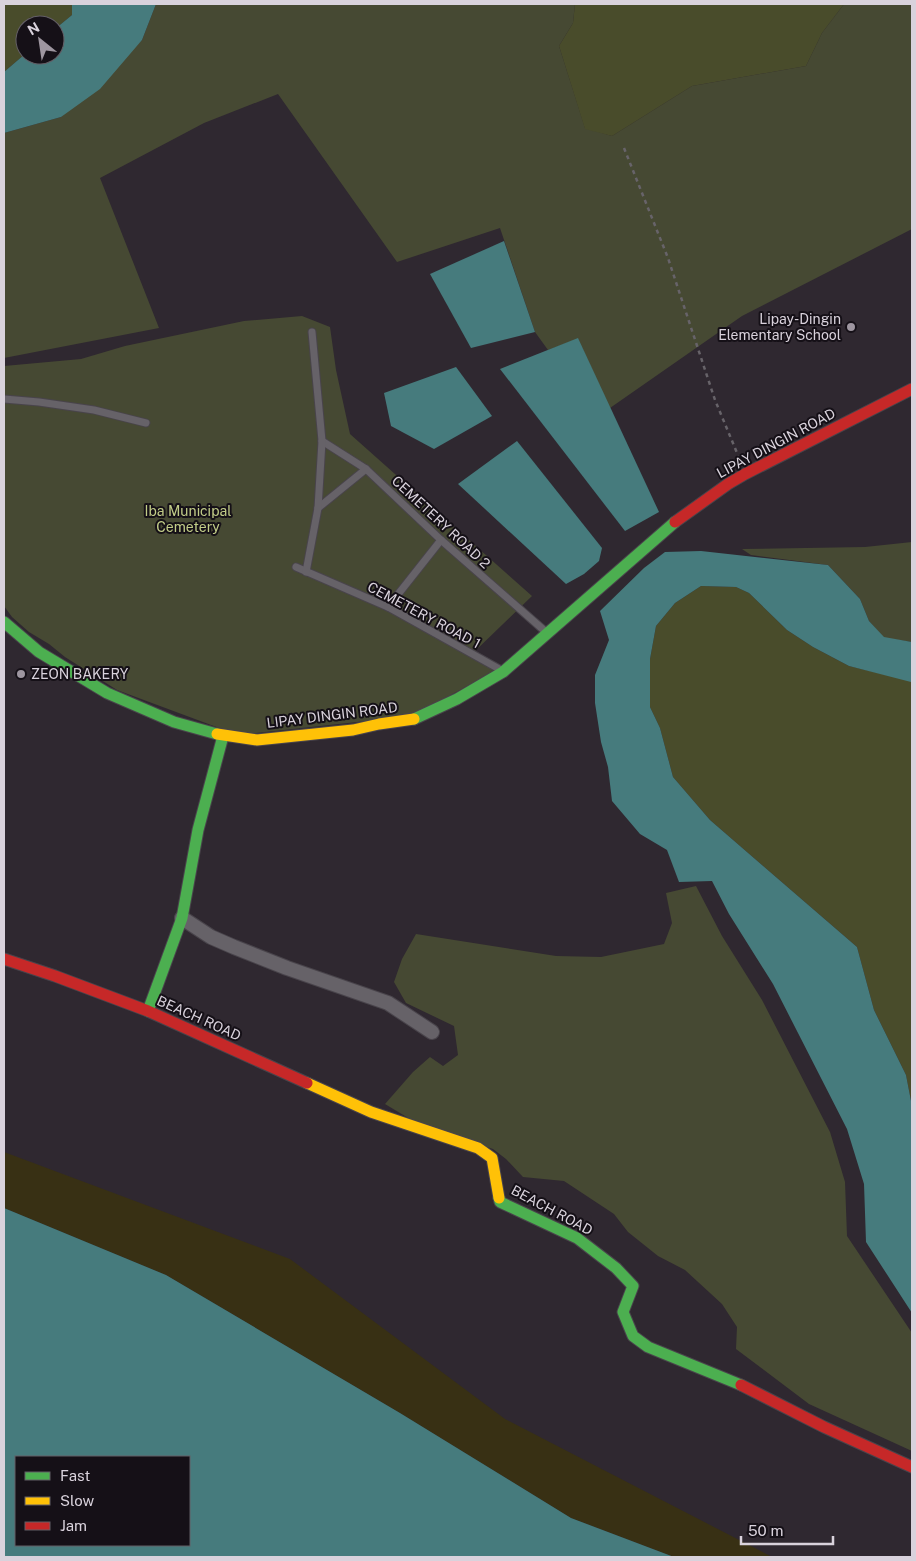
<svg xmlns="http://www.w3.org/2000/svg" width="916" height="1561" font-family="'Public Sans',sans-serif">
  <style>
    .green { fill: #464933 }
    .forest { fill: #494c2b }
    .sand { fill: #383014 }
    .water { fill: #467b7d; fill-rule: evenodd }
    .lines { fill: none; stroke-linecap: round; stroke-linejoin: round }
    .lane-casing { stroke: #49444b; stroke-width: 9 }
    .street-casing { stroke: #49444b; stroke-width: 16 }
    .fast-casing { stroke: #49444b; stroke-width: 13 }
    .slow-casing { stroke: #49444b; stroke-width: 13 }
    .jam-casing { stroke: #49444b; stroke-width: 13 }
    .path { stroke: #676369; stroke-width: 2.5; stroke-dasharray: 4 4; stroke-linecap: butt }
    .lane { stroke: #666268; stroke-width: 7 }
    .street { stroke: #666268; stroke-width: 14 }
    .fast { stroke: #4caf50; stroke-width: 11 }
    .slow { stroke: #ffc107; stroke-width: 11 }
    .jam { stroke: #c62828; stroke-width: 11 }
    .poi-dot { fill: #9e96a0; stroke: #151017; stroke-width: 2 }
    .labels { text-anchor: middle; stroke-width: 4; stroke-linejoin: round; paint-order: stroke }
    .poi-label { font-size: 14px; fill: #d9d2dc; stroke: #151017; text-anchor: end }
    .street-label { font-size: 14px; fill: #d9d2dc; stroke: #151017 }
    .park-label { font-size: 14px; fill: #c2cd88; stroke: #151017 }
  </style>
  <rect width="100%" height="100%" fill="#2f2830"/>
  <g class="green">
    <polygon points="156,4 575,4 573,23 559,46 585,128 612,136 692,86 806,66 822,33 844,4 904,4 912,5 912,229 742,316 610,408 578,339 548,350 535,332 500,228 397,262 278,94 204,123 100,178 159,328 4,358 4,133 61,117 142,40"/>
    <polygon points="302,316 330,327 336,370 350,434 532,596 471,655 497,670 412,716 238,735 117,690 65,657 49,644 29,632 12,617 4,606 4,366 81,359 125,346 244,321"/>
    <polygon points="912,542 912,642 884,638 869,621 860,599 828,565 751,555 742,549 865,547"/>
    <polygon points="696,886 722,936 762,1000 830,1132 845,1182 847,1236 912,1333 912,1451 809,1404 736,1349 737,1327 722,1304 685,1270 658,1256 628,1232 614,1214 564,1181 523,1177 506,1159 493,1149 420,1125 385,1104 413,1072 430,1057 443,1066 458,1055 454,1026 406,1003 394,982 402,959 416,934 556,956 601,957 664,944 672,923 666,893"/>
  </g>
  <g class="forest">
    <polygon points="4,4 72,4 72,15 55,29 55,25 25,25 25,54 4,72"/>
    <polygon points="575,4 844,4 822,33 806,66 692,86 612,136 585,129 559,46 573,23"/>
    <polygon points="701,586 736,587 749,593 787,630 813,647 849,666 912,681 912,1106 906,1075 874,1010 857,947 710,820 673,777 660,728 650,707 650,659 656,626 675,603"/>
  </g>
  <polygon class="sand" points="4,1152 290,1259 505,1419 772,1557 674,1557 571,1518 400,1413 166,1275 4,1208"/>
  <g class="water">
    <polygon points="72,4 156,4 142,40 100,89 61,117 4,133 4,72 25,54 55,55 55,29 72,15"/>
    <polygon points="504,241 535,332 471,348 430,274"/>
    <polygon points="578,338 659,512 625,531 500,369"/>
    <polygon points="456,367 492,416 434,449 391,426 384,393"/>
    <polygon points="517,441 602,548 599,561 584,574 566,584 458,484"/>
    <polygon points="701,551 828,565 860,599 869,621 884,637 912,642 912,681 911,682 849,666 813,647 787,630 749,593 736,587 701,586 675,603 656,626 650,659 650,707 660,728 673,777 710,820 857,947 874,1010 906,1075 912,1106 912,1313 866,1242 864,1184 847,1129 773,984 729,914 712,881 679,882 667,850 640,834 612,801 608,767 601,742 595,703 595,675 609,640 600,611 644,568 665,552"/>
    <path d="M 4,1208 L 166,1275 L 400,1413 L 571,1518 L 674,1557 L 4,1557 ZM 189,1457 L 189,1545 L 16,1545 L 16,1457 Z"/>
  </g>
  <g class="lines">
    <g class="lane-casing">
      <g id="lane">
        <polyline points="4,399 39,402 94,410 146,423"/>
        <polyline points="322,441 366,469"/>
        <polyline points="318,508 366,469 441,540 546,632"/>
        <polyline points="296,567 388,607 501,670"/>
        <polyline points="306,572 318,508 322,441 312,332"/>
        <polyline points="388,607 441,540"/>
      </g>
    </g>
    <g class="street-casing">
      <polyline id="street" points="182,918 211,937 234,947 287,968 388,1003 432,1032"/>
    </g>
    <g class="fast-casing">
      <g id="fast">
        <polyline points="4,622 39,652 107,693 174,722 217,734"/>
        <polyline points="414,719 457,699 503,672 675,522"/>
        <polyline points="148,1011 182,918 198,830 223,736"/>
        <polyline points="499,1198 500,1202 577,1238 616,1268 633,1286 623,1312 633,1336 648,1347 741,1385"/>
      </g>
    </g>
    <g class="slow-casing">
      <g id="slow">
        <polyline points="217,734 257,740 353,730 379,724 414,719"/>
        <polyline points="307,1083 371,1112 478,1148 492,1158 499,1198"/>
      </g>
    </g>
    <g class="jam-casing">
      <g id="jam">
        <polyline points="675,522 728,484 745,474 912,389"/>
        <polyline points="4,959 55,976 148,1011 307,1083"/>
        <polyline points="741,1385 824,1427 912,1467"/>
      </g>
    </g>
    <polyline class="path" points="624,148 668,258 715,400 740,460"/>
    <use href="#lane" class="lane"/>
    <use href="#street" class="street"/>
    <use href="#fast" class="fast"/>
    <use href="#slow" class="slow"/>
    <use href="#jam" class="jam"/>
  </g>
  <g class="poi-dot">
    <circle cx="851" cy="327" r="5"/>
    <circle cx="21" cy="674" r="5"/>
  </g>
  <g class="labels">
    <g class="poi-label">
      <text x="841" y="324">Lipay-Dingin<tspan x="841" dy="16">Elementary School</tspan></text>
      <text x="31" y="679" text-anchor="start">ZEON BAKERY</text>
    </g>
    <g class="street-label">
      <text transform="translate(776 443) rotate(-28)" y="5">LIPAY DINGIN ROAD</text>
      <text transform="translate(441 522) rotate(43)" y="5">CEMETERY ROAD 2</text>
      <text transform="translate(424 615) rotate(28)" y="5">CEMETERY ROAD 1</text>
      <text transform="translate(332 715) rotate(-7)" y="5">LIPAY DINGIN ROAD</text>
      <text transform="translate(199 1018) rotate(24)" y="5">BEACH ROAD</text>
      <text transform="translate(552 1210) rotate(28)" y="5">BEACH ROAD</text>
    </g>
    <g class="park-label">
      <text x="188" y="516">Iba Municipal<tspan x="188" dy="16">Cemetery</tspan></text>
    </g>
  </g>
  <rect width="916" height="1561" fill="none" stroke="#d9d2dc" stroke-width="10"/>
  <rect x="15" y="1456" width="175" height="90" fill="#151017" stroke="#635e66"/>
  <rect x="25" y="1472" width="25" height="8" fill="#4caf50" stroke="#635e66"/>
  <text x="60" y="1481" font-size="15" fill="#d9d2dc">Fast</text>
  <rect x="25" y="1497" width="25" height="8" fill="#ffc107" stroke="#635e66"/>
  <text x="60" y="1506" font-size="15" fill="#d9d2dc">Slow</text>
  <rect x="25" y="1522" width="25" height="8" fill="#c62828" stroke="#635e66"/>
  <text x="60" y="1531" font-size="15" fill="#d9d2dc">Jam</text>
  <g transform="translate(40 40) rotate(330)"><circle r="24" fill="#151017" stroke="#635e66"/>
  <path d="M0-4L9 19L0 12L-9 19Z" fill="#9e96a0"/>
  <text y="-8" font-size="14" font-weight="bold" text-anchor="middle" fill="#d9d2dc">N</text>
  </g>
  <path d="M741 1536v8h92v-8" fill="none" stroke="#d9d2dc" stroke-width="2.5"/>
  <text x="748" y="1536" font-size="15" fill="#d9d2dc" stroke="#151017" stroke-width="4" paint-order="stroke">50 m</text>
</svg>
